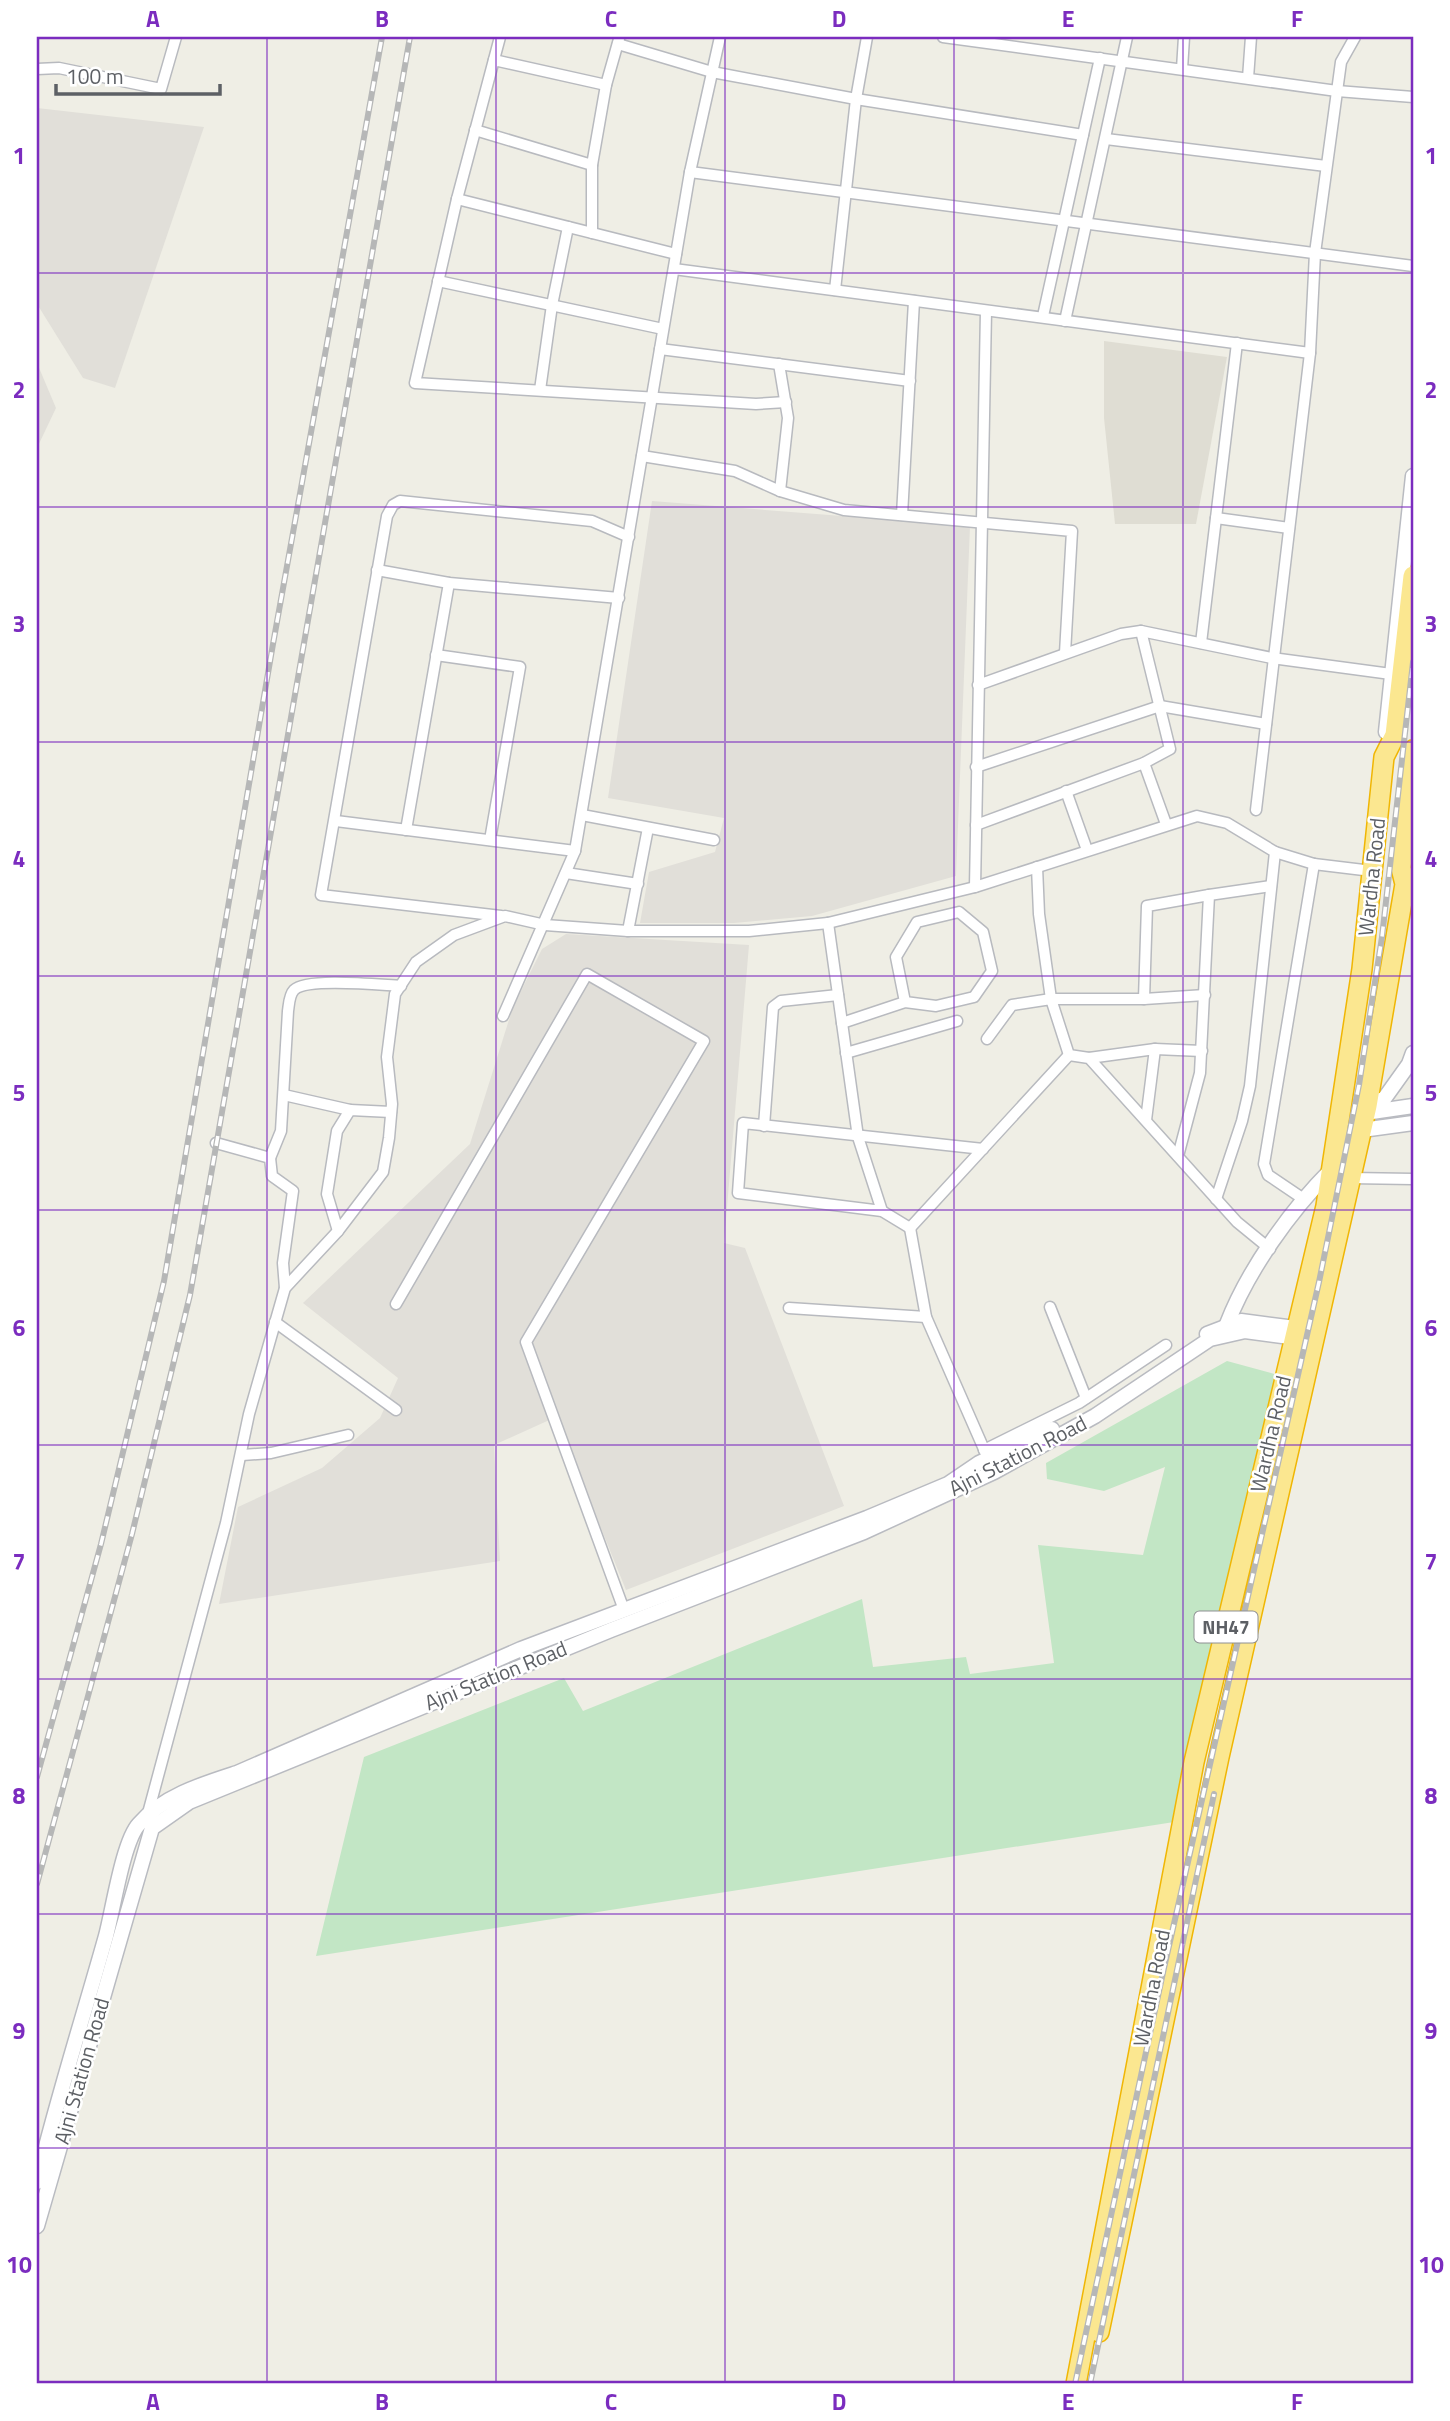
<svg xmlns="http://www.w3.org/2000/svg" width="1450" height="2421" font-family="'Titillium Web',sans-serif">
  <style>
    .industrial { fill: #e1dfd9 }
    .education { fill: #dfddd3 }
    .green { fill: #c2e6c5 }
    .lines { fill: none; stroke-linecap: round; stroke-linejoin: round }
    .street-casing { stroke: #b8babf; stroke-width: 13 }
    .secondary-casing { stroke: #b9bbc1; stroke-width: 17 }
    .highway-casing { stroke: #f0b604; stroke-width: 22 }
    .street { stroke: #fff; stroke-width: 10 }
    .secondary { stroke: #fff; stroke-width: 14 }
    .highway { stroke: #fbe790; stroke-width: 19 }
    .rail-casing { stroke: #b6b7b7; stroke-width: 6 }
    .rail { stroke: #fff; stroke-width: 3.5; stroke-dasharray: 10; stroke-linecap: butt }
    .grid { fill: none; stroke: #7b2cbf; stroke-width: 2; stroke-opacity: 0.55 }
    .labels { text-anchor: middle; stroke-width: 5; stroke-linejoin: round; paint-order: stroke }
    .shield { fill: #fff; stroke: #8e9093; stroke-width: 2 }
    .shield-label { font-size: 19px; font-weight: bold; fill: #5d6065 }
    .street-label { font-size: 21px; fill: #5d6065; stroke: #fff }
    .neatline { fill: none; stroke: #7b2cbf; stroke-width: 2.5 }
    .grid-label { font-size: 23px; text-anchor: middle; font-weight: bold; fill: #7b2cbf }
  </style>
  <rect width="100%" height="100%" fill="#efeee5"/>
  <g class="industrial">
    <polygon points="37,108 204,127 115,388 83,378 37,304"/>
    <polygon points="37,363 56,408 37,448"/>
    <polygon points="652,501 970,526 956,876 812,916 734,923 640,923 649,872 715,852 724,818 608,798"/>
    <polygon points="566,934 749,945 724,1243 745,1248 844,1506 626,1590 556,1417 494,1445 500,1561 219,1604 238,1507 322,1468 380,1418 398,1378 303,1303 470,1144 513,1007 542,949"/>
  </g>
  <polygon class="education" points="1104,341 1227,357 1196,524 1115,524 1104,418"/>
  <polygon class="green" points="1227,1361 1278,1375 1174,1822 316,1956 364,1757 564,1678 583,1711 862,1599 873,1667 966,1657 970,1674 1054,1663 1038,1545 1143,1555 1165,1467 1104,1491 1047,1479 1046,1463"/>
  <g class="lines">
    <g class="street-casing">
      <g id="street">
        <polyline points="500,37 457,199 415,383 756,404 786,402"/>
        <polyline points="943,37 1337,91 1413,97"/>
        <polyline points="618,44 712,72 856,99 1083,135"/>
        <polyline points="494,60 606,85"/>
        <polyline points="37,69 59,68 161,89 176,37"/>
        <polyline points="1182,69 1184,37"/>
        <polyline points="1248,78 1251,37"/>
        <polyline points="475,130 592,165"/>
        <polyline points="1106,139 1326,166"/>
        <polyline points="690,172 1413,266"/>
        <polyline points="457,199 676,254"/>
        <polyline points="592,233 592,165 606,85 619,39"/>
        <polyline points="674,269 1310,353"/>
        <polyline points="438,281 663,329"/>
        <polyline points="835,290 856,99 867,37"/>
        <polyline points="1043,316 1100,58"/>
        <polyline points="1065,321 1127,37"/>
        <polyline points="660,349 910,381"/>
        <polyline points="779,364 788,418 780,491"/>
        <polyline points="540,390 552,305 568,227"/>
        <polyline points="642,456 735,471 780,491 844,510 1072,531 1065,653"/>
        <polyline points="902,515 914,301"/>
        <polyline points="1216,518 1289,528"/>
        <polyline points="377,570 449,583 619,598"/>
        <polyline points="1201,643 1237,343"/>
        <polyline points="436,655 520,667 490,840"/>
        <polyline points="978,685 1121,634 1141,631 1272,658 1391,674"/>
        <polyline points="1144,763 1166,824"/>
        <polyline points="976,767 1160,706 1266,724"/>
        <polyline points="1066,791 1087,850"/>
        <polyline points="1256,810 1310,353 1315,253 1341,62 1355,37"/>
        <polyline points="582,815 714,840"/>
        <polyline points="336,821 575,851"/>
        <polyline points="976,825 1144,763 1170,749 1141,631"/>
        <polyline points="406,830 449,583"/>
        <polyline points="1275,852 1314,864 1264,1164 1268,1175 1305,1200"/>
        <polyline points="1314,864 1372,871"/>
        <polyline points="1037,867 1039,914 1051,999 1144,999 1205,995"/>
        <polyline points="566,873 638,884"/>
        <polyline points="975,887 986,311"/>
        <polyline points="501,916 321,895 387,516 393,505 400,501 592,521 629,537"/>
        <polyline points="828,923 858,1137 882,1211"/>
        <polyline points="628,931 648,828"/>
        <polyline points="1144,999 1147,906 1209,895"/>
        <polyline points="503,1016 575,851 690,172 720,37"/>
        <polyline points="842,1023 905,1002 936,1006 974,997 992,971 983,932 959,912 917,922 896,957 905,1002"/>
        <polyline points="987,1039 1012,1005 1051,999 1069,1055 1089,1058 1237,1222 1270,1249"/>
        <polyline points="846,1053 957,1021"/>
        <polyline points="1089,1058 1155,1049 1202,1051"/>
        <polyline points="284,1095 350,1110"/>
        <polyline points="1146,1120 1155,1049"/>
        <polyline points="764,1126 773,1007 781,1001 838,995"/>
        <polyline points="216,1143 270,1158 272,1176 293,1191 283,1263 285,1288"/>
        <polyline points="1178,1156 1200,1073 1209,895 1271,886"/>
        <path d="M 270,1158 L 281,1131 L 288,1011 C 289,1005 289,995 294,990 C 307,977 380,985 401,986"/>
        <polyline points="1350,1178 1413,1179"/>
        <polyline points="910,1228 882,1211 738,1193 743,1123 983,1149"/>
        <polyline points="910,1228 926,1317 994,1472"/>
        <polyline points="910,1228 1069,1055"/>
        <polyline points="338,1231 327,1194 337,1131 350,1110 391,1112"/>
        <polyline points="396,1304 587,974 704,1041 526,1342 624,1610"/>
        <polyline points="1050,1307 1086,1398"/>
        <polyline points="789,1308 926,1317"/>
        <polyline points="275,1322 396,1410"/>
        <polyline points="984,1450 1079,1403 1166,1345"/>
        <polyline points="242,1455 271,1453 348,1435"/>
        <polyline points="147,1817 226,1523 249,1414 285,1288 338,1231 383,1172 389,1138 392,1104 387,1057 395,994 416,962 454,935 505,916 545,925 628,931 749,931 828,923 975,887 1197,816 1227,823 1275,852 1250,1086 1242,1121 1216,1199"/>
      </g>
    </g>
    <g class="secondary-casing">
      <g id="secondary">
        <polyline points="1386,732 1413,476"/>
        <polyline points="1367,1104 1384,1099 1409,1064 1413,1053"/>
        <polyline points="1365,1113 1413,1106"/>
        <polyline points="1362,1130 1413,1123"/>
        <path d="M 1227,1324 C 1248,1270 1290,1211 1331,1170"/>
        <polyline points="1207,1334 1241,1321 1295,1328"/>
        <path d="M 37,2182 C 57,2099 83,2018 106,1936 C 113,1910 123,1841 139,1824 C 163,1796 203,1784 237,1773 L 521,1649 L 867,1518 L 948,1484 L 979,1463 L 1052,1429"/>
        <polyline points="37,2226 152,1828 189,1802 611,1630 864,1532 994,1472 1095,1416 1210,1339 1245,1331 1305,1339"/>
      </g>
    </g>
    <g class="highway-casing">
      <g id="highway">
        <polyline points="1099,2332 1219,1757 1367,1106 1405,884 1401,868 1413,750"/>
        <polyline points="1076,2384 1194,1762 1326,1206 1362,969 1384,757 1395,735 1413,576"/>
      </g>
    </g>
    <use href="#street" class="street"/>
    <use href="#secondary" class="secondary"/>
    <use href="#highway" class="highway"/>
    <g class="rail-casing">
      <g id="rail">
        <polyline points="37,1777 101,1544 164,1281 273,644 382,37"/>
        <polyline points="37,1884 132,1534 190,1295 410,37"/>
        <polyline points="1075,2384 1164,1968 1319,1282 1359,1085 1382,937 1413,662"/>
        <polyline points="1090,2384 1214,1794"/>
      </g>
    </g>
    <use href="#rail" class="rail"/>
  </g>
  <path class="grid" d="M 267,37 L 267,2384M 496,37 L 496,2384M 725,37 L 725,2384M 954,37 L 954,2384M 1183,37 L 1183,2384M 37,273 L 1413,273M 37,507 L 1413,507M 37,742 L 1413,742M 37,976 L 1413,976M 37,1210 L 1413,1210M 37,1445 L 1413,1445M 37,1679 L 1413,1679M 37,1914 L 1413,1914M 37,2148 L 1413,2148"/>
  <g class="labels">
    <rect class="shield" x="1194.5" y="1611.5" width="63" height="31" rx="5"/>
    <g class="shield-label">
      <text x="1226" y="1634">NH47</text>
    </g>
    <g class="street-label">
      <text transform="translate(1372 877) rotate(-84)" y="7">Wardha Road</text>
      <text transform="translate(1271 1434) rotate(-77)" y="7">Wardha Road</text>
      <text transform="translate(1018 1456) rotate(-27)" y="7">Ajni Station Road</text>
      <text transform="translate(496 1676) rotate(-22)" y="7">Ajni Station Road</text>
      <text transform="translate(1152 1988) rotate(-79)" y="7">Wardha Road</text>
      <text transform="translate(82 2071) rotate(-74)" y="7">Ajni Station Road</text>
    </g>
  </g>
  <rect width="1450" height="2421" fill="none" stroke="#ffffff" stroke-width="77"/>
  <path d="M56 84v10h164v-10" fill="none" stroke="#5d6065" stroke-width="3.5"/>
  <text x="66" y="84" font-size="21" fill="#5d6065" stroke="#ffffff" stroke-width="5" paint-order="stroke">100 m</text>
  <rect x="38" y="38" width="1374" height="2344" class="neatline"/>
  <g class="grid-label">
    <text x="153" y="27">A</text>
    <text x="382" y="27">B</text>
    <text x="611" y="27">C</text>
    <text x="839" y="27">D</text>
    <text x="1068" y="27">E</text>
    <text x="1297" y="27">F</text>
    <text x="19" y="164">1</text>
    <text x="1431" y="164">1</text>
    <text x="19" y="398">2</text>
    <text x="1431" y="398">2</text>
    <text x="19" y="632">3</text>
    <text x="1431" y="632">3</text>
    <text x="19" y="867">4</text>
    <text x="1431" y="867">4</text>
    <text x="19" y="1101">5</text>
    <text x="1431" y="1101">5</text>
    <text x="19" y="1336">6</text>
    <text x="1431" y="1336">6</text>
    <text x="19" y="1570">7</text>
    <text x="1431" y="1570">7</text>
    <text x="19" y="1804">8</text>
    <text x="1431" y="1804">8</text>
    <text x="19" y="2039">9</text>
    <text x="1431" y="2039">9</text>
    <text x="19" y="2273">10</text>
    <text x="1431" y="2273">10</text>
    <text x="153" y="2410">A</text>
    <text x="382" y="2410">B</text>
    <text x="611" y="2410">C</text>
    <text x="839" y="2410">D</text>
    <text x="1068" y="2410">E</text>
    <text x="1297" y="2410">F</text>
  </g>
</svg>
